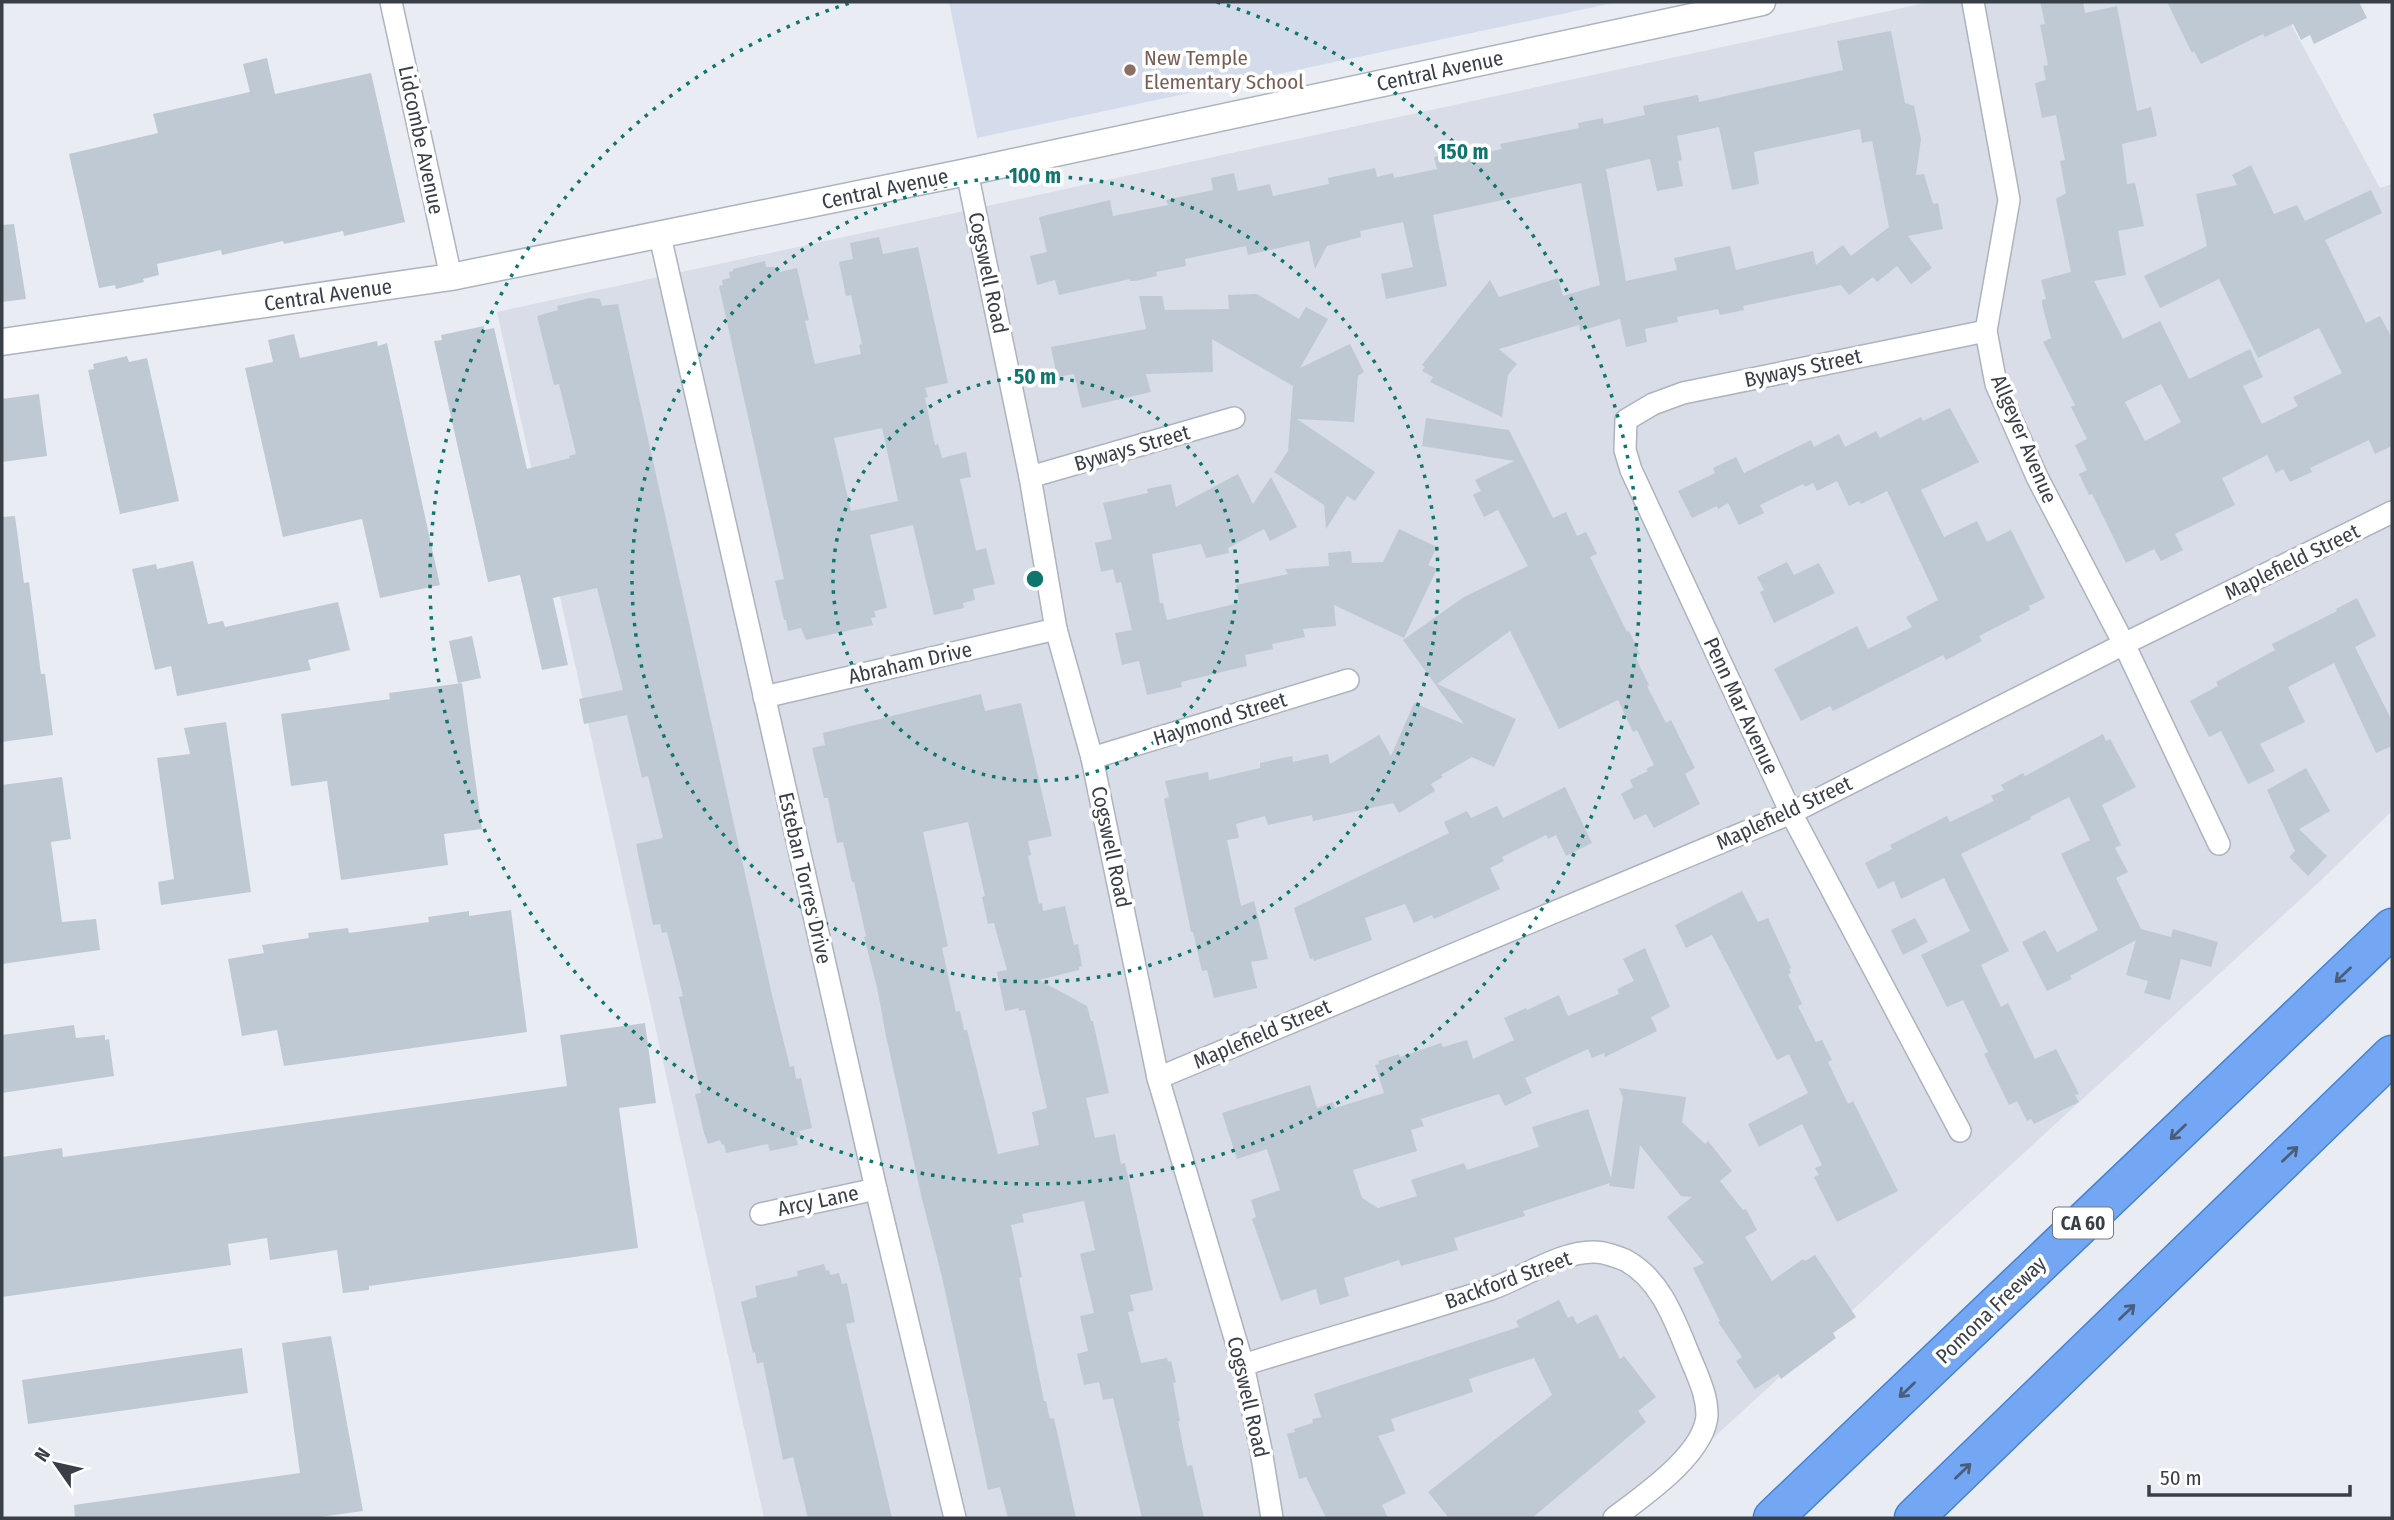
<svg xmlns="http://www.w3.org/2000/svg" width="2394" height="1520" font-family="'Fira Sans Condensed',sans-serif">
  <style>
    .residential { fill: #d8dde7 }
    .education { fill: #d4dceb }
    .building { fill: #bfc9d4; fill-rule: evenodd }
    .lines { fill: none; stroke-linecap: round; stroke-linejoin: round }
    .minor-casing { stroke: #acb4be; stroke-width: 24 }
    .tertiary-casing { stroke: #acb4be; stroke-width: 29 }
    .motorway-casing { stroke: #4482d2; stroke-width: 41 }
    .minor { stroke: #fff; stroke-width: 21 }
    .tertiary { stroke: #fff; stroke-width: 26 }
    .motorway { stroke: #74a7f3; stroke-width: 38 }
    .oneway { stroke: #4a5e7b }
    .ring { fill: none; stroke: #0f766e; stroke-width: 3.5; stroke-dasharray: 3.5 7 }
    .education-dot { fill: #8d6e63; stroke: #fff; stroke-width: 2.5 }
    .labels { text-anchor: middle; stroke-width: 7; stroke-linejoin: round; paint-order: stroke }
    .shield { fill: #fff; stroke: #74797e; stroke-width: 2 }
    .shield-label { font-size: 19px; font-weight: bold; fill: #383f47 }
    .education-label { font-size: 21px; fill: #785e54; stroke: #fff; text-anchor: start }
    .street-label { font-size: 21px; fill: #383f47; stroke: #fff }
    .centre { fill: #0f766e; stroke: #fff; stroke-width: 3.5 }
    .ring-label { font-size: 21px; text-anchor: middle; font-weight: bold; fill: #0f766e; stroke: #fff; stroke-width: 7; stroke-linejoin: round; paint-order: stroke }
  </style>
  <rect width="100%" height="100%" fill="#e9edf3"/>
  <polygon class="residential" points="1930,2 2279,2 2380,188 2392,184 2392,811 2316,885 1626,1518 764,1518 497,312"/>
  <polygon class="education" points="949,2 1618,2 977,138"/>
  <g class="building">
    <path d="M 2040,2 L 2083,2 L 2085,13 L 2117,6 L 2137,111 L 2151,107 L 2157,136 L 2122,144 L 2127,184 L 2135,183 L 2144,226 L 2118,231 L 2126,275 L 2094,281 L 2123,339 L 2160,321 L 2189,379 L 2250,349 L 2263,377 L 2243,386 L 2262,424 L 2298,406 L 2293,397 L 2342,373 L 2319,328 L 2258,358 L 2219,279 L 2160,308 L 2144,276 L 2207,246 L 2196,194 L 2237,185 L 2232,175 L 2251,165 L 2274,214 L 2297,205 L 2305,221 L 2371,190 L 2382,213 L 2325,240 L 2366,323 L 2380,316 L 2392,338 L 2392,446 L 2375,454 L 2369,440 L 2310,468 L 2312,472 L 2290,482 L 2283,469 L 2276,473 L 2267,455 L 2222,478 L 2235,505 L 2175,534 L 2183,550 L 2161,561 L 2154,549 L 2126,563 L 2092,494 L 2089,495 L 2079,474 L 2087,470 L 2075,445 L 2087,439 L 2071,407 L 2075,405 L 2043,342 L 2051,338 L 2042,304 L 2042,300 L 2046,299 L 2041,280 L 2071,272 L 2056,199 L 2066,193 L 2060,161 L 2065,160 L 2056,115 L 2042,118 L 2035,83 L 2046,80 L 2043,66 L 2048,65 L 2040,25 L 2045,24 ZM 2161,384 L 2181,422 L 2145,441 L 2125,402 Z"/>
    <polygon points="2167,2 2359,2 2367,18 2314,44 2310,35 2301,40 2293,24 2265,37 2263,34 2201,64 2194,51 2192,53"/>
    <path d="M 1891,31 L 1905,103 L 1914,106 L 1921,139 L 1916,175 L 1924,174 L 1933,204 L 1938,203 L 1943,229 L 1908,236 L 1932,268 L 1911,284 L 1897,266 L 1877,282 L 1873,277 L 1849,295 L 1841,285 L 1743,306 L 1744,310 L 1720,315 L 1718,309 L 1677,317 L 1678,322 L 1645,329 L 1647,342 L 1626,347 L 1620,319 L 1580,331 L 1579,325 L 1499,349 L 1517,364 L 1508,375 L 1502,417 L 1430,382 L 1433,377 L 1422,371 L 1425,367 L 1422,365 L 1490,280 L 1499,297 L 1558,278 L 1563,296 L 1600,285 L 1581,183 L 1433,215 L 1447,286 L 1386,299 L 1381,274 L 1413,267 L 1403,222 L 1360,231 L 1361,237 L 1327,246 L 1315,269 L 1309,241 L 1248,255 L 1246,246 L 1185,259 L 1186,266 L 1156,272 L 1157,276 L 1135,281 L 1130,281 L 1130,279 L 1059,295 L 1055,280 L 1037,285 L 1030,256 L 1047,252 L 1039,217 L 1110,200 L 1113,216 L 1168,205 L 1166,200 L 1213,190 L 1211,178 L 1234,173 L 1238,191 L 1270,184 L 1273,196 L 1329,184 L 1328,178 L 1375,168 L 1377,177 L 1393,173 L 1394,178 L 1437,169 L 1434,157 L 1460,152 L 1461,158 L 1502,149 L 1500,144 L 1579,128 L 1578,123 L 1603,118 L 1604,124 L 1645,115 L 1643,106 L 1698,95 L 1699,102 L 1843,70 L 1837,41 ZM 1719,127 L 1732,190 L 1759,184 L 1754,152 L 1860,129 L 1862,143 L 1872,141 L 1889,227 L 1851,256 L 1843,245 L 1816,265 L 1813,251 L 1736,270 L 1730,246 L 1674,258 L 1677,270 L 1626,281 L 1606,169 L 1650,159 L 1657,191 L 1683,186 L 1678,161 L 1682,160 L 1677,136 Z"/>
    <polygon points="267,58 275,94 371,73 405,222 344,236 343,231 284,244 283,241 222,255 221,250 157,264 159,275 143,279 144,282 116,289 115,285 99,288 69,154 158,133 153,114 250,92 243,64"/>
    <polygon points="14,224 26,299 2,302 2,225"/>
    <path d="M 879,237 L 883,254 L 918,247 L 948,383 L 925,388 L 928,397 L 925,398 L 935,445 L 938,444 L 942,458 L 966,452 L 971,477 L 960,479 L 976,551 L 986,548 L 995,584 L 973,589 L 975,600 L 963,603 L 964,608 L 934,615 L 913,525 L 870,535 L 887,608 L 874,611 L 876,617 L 871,618 L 873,625 L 806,640 L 801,628 L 788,631 L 786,620 L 784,620 L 775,581 L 784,579 L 719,286 L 723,285 L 722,280 L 730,278 L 729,272 L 733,271 L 733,269 L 765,261 L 766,267 L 779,267 L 780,272 L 797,268 L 809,320 L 805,321 L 815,364 L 861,354 L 859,345 L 862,344 L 851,295 L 846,296 L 839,262 L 853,259 L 850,243 ZM 882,428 L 898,501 L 851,511 L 834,438 Z"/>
    <polygon points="1257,294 1299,319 1306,307 1328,319 1300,368 1350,344 1364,372 1358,376 1354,422 1297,419 1375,472 1355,501 1347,496 1326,529 1324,505 1274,472 1288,451 1293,386 1212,339 1213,372 1146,374 1151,392 1082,408 1074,374 1057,377 1051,347 1146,329 1139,296 1162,296 1165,310 1229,309 1228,295"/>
    <polygon points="590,298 600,299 602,306 618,304 772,995 790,1067 794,1066 796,1079 801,1078 812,1128 799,1131 801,1136 796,1138 798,1145 770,1151 768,1144 726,1153 724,1144 722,1145 720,1140 708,1144 704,1133 695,1094 701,1093 679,997 683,996 667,932 662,933 660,924 653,925 636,844 663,838 648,776 642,778 627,715 584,724 579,699 623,690 597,588 553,598 568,665 542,670 520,575 488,582 434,341 442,340 441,335 484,326 484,330 494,328 527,469 570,458 569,456 576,454 559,384 554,385 537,316 558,310 557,306"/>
    <polygon points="294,334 300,358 377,341 378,346 387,343 440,585 380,598 362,519 283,537 245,368 273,362 268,340"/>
    <polygon points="127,356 129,362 147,358 179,501 120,514 88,370 94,369 93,364"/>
    <polygon points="39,394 47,456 2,462 2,399"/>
    <polygon points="1950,408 1979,462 1921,490 1944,537 1977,521 1987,542 2011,530 2045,598 2029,606 2030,610 1979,636 1982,641 1946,660 1943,655 1833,711 1830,706 1801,721 1774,669 1857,626 1868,649 1912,627 1906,617 1938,600 1887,491 1861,504 1859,501 1849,506 1837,481 1817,491 1813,483 1805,487 1803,484 1760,505 1764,513 1739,525 1728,503 1718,509 1717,506 1692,518 1678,491 1715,473 1713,468 1736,457 1744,473 1811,440 1814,447 1839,434 1845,447 1876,431 1880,438 1921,417 1923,421"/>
    <polygon points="1426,418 1509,430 1553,518 1566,512 1577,536 1586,532 1597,554 1590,557 1627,632 1629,631 1640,654 1635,656 1649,685 1647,686 1666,723 1671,720 1695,768 1685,774 1700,804 1654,828 1646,814 1634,820 1621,794 1633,787 1630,780 1648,771 1646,769 1654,765 1637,730 1633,732 1618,700 1559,729 1510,631 1437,684 1516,719 1494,767 1472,757 1441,775 1443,777 1431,784 1435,791 1399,813 1393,803 1313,821 1312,815 1268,825 1265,816 1236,824 1239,838 1227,840 1241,906 1254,901 1268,959 1251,962 1257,988 1214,998 1207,970 1202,971 1193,932 1191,932 1164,799 1169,797 1165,781 1208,772 1209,780 1260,768 1260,763 1292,756 1293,762 1328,754 1330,764 1379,735 1391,756 1414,703 1464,724 1403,640 1464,597 1528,566 1498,510 1484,517 1473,495 1481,491 1475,480 1514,461 1422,446"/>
    <polygon points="1238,474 1253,504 1271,477 1297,527 1270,541 1264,529 1228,548 1229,553 1206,558 1201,544 1152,554 1160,603 1163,603 1167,620 1239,603 1236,585 1288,574 1285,569 1329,566 1328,553 1351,551 1352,563 1383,562 1399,529 1437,547 1428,565 1437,569 1404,638 1334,605 1336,626 1303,629 1305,637 1272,644 1273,649 1245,655 1247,666 1181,682 1182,687 1147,695 1139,661 1122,665 1115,633 1132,630 1121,582 1116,583 1113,569 1101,572 1095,543 1112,539 1103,503 1148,493 1147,489 1171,484 1176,507"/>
    <polygon points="15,516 24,583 29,582 41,674 45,674 53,735 2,742 2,517"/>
    <polygon points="193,561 208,624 223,621 225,627 338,602 350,650 308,660 311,670 177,696 171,666 155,670 132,569 156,564 157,569"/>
    <polygon points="1787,562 1794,575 1819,563 1835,593 1774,623 1760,592 1764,590 1757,577"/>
    <polygon points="2357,598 2376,636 2355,647 2392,721 2392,746 2376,753 2334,663 2288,687 2305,722 2260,744 2275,771 2248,784 2221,731 2209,737 2190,701 2218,686 2216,682 2275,650 2272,644 2337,611 2336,609"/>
    <polygon points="472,636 481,678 458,683 449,641"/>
    <polygon points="462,683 482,829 444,834 448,865 341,880 327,781 291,786 281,714 390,699 389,693"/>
    <path d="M 981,694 L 985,711 L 1021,703 L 1052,836 L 1028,841 L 1031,855 L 1028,856 L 1039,904 L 1042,903 L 1043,911 L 1065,906 L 1074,945 L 1078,944 L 1082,966 L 1079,967 L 1079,970 L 1039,980 L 1087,1006 L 1091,1021 L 1093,1021 L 1109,1093 L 1086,1098 L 1095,1138 L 1115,1134 L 1121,1164 L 1125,1163 L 1153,1290 L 1130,1295 L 1134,1311 L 1128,1312 L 1141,1363 L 1167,1358 L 1168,1362 L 1171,1361 L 1176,1382 L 1173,1383 L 1180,1421 L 1178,1421 L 1187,1466 L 1192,1465 L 1204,1518 L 1142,1518 L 1113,1398 L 1103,1400 L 1099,1382 L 1084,1385 L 1077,1354 L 1088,1351 L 1080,1316 L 1094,1313 L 1080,1254 L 1095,1250 L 1084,1201 L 1022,1214 L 1024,1222 L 1011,1225 L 1022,1277 L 1019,1278 L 1044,1401 L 1046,1401 L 1050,1419 L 1054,1418 L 1076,1518 L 1008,1518 L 1000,1487 L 988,1490 L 942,1277 L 922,1199 L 886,1036 L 877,987 L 864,937 L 866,936 L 854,882 L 852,882 L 843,842 L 837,843 L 828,798 L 824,798 L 812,748 L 825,745 L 823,733 ZM 968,822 L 985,896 L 982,897 L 988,924 L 994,923 L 1007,970 L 997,972 L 1005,1011 L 1018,1008 L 1019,1011 L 1025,1010 L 1047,1108 L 1032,1112 L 1039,1145 L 998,1154 L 967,1030 L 964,1030 L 960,1011 L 956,1012 L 942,948 L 948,946 L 923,832 Z"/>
    <polygon points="226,722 251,892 161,905 158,882 174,879 157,758 190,754 184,728"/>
    <polygon points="2103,734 2106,741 2110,739 2136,787 2102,805 2121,845 2115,848 2128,872 2116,878 2141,929 2171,937 2173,929 2218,942 2211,967 2181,959 2170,1000 2144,993 2148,981 2126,975 2136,940 2070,976 2072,979 2047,991 2022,942 2045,930 2057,952 2098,930 2061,854 2090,840 2069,797 2030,817 2031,819 1961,854 2009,951 1981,965 2001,1007 2008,1003 2035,1059 2056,1049 2079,1094 2075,1095 2079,1102 2034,1124 2031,1119 2027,1121 2017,1101 2009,1105 1984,1054 1988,1052 1963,1000 1947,1007 1921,955 1970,931 1944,878 1901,899 1894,881 1878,889 1865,863 1892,849 1890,845 1947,816 1950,822 1994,801 1991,796 2004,790 2001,785 2023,773 2025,776"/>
    <polygon points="2306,768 2330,811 2299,829 2327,856 2308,876 2289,857 2295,851 2267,790"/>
    <polygon points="62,777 71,839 51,842 62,922 96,919 100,950 2,964 2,785"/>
    <polygon points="1565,787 1592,843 1566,856 1556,835 1548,839 1546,835 1502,857 1504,861 1490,868 1500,889 1434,919 1432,915 1414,923 1405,904 1365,918 1372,940 1314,961 1313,958 1310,959 1294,908 1449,833 1444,822 1467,811 1471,818 1497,806 1503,818"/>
    <polygon points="1742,891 1758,922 1768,918 1791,968 1789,969 1791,973 1788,974 1802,1004 1798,1006 1816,1042 1822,1040 1832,1060 1828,1062 1848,1104 1853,1101 1898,1191 1837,1222 1814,1177 1819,1175 1815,1168 1822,1165 1802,1124 1759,1147 1748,1124 1808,1093 1789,1054 1777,1060 1712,935 1686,948 1675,925"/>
    <polygon points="511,910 527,1032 284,1066 277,1030 242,1036 228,959 264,953 262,945 309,938 308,933 348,928 349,933 429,922 428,917 469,911 469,916"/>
    <polygon points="1915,918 1928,942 1903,955 1891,930"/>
    <polygon points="1645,948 1670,1007 1651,1017 1657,1031 1605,1057 1604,1053 1592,1058 1588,1049 1525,1078 1532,1093 1505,1106 1499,1094 1421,1119 1424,1126 1411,1130 1417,1151 1353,1170 1362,1198 1378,1208 1417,1196 1411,1180 1464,1163 1467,1170 1539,1147 1532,1127 1588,1109 1611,1178 1623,1098 1619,1088 1686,1097 1682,1122 1705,1144 1708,1141 1732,1171 1720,1181 1743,1210 1746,1209 1757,1230 1745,1237 1772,1281 1803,1259 1805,1261 1815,1255 1856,1317 1833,1333 1836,1338 1781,1379 1778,1374 1755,1389 1736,1361 1742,1357 1718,1322 1720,1321 1693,1268 1704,1263 1667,1217 1692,1197 1681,1196 1640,1145 1634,1189 1609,1186 1610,1183 1523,1211 1525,1216 1454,1238 1458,1250 1401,1266 1399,1260 1344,1278 1349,1296 1320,1305 1316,1289 1281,1301 1252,1219 1256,1217 1251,1200 1280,1190 1267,1149 1237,1159 1222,1113 1310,1085 1317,1108 1333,1102 1335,1108 1384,1093 1375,1065 1379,1064 1378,1061 1399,1054 1400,1057 1441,1043 1443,1047 1467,1040 1473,1059 1514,1040 1504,1018 1526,1008 1527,1010 1559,995 1568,1016 1619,994 1617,989 1634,981 1623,959"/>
    <polygon points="645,1023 656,1103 619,1108 638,1248 369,1286 369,1290 343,1293 337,1250 270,1260 267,1238 228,1244 231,1265 2,1297 2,1157 62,1148 63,1157 567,1086 560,1035"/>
    <polygon points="74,1025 76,1038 105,1035 105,1040 109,1039 114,1076 2,1093 2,1035"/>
    <polygon points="824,1264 826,1271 829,1270 830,1275 839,1273 842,1284 847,1283 855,1322 846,1324 892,1518 808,1518 793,1457 783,1460 763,1362 757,1364 755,1352 753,1353 741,1302 757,1297 755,1286 798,1276 797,1271"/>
    <polygon points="1559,1300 1568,1318 1573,1316 1577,1324 1597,1314 1620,1359 1624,1356 1656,1397 1638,1411 1646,1422 1532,1518 1449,1518 1428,1492 1552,1395 1534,1358 1469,1379 1473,1392 1391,1419 1395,1431 1378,1436 1406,1493 1382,1505 1388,1518 1326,1518 1306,1477 1299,1479 1287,1434 1295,1432 1294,1429 1313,1423 1312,1419 1321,1417 1314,1394 1519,1327 1516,1321"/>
    <polygon points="331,1336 363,1511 313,1518 75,1518 74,1505 300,1473 282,1343"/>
    <polygon points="242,1348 248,1393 28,1424 22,1380"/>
  </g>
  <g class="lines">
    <g class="minor-casing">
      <g id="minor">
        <polyline points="391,2 451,277"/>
        <polyline points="1973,2 2009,200 1986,331 1996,384 2037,477 2124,644 2219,844"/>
        <polyline points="967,172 1030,477 1056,629 1092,758 1158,1078 1243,1365 1261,1450 1272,1518"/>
        <polyline points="660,236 876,1189 955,1518"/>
        <polyline points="1030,477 1234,418"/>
        <polyline points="764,697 1056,629"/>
        <polyline points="1092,758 1348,680"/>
        <polyline points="1158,1078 1791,813 2124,644 2392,512"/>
        <polyline points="1960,1131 1791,813 1631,470 1625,450 1626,420 1653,404 1683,393 1986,331"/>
        <polyline points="761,1214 876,1189"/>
        <path d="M 1243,1365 C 1325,1339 1409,1316 1491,1289 C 1523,1278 1560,1251 1595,1252 C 1603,1252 1618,1257 1625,1260 C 1665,1281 1678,1331 1695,1369 C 1701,1384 1707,1398 1707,1415 C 1705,1454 1643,1496 1614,1518"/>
      </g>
    </g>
    <g class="tertiary-casing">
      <polyline id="tertiary" points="2,342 451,277 967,172 1762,2"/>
    </g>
    <g class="motorway-casing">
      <g id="motorway">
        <polyline points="1773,1518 2392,928"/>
        <polyline points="1914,1518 2392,1055"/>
      </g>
    </g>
    <use href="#minor" class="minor"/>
    <use href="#tertiary" class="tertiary"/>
    <use href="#motorway" class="motorway"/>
  </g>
  <defs><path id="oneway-shaft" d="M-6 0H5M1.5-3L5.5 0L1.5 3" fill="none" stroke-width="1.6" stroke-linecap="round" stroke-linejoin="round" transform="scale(1.75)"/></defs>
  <g class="oneway">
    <use href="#oneway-shaft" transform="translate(2343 975) rotate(136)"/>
    <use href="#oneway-shaft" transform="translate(2178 1132) rotate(136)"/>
    <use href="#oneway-shaft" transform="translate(2290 1154) rotate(-44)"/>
    <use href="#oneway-shaft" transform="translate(2127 1312) rotate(-44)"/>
    <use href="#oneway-shaft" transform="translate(1907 1390) rotate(136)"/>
    <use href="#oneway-shaft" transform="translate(1963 1471) rotate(-44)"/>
  </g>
  <g class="ring">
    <circle cx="1035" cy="579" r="202"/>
    <circle cx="1035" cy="579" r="403"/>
    <path d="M1217 2A605 605 0 1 1 853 2"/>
  </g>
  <circle class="education-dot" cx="1130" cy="70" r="7"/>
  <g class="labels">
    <rect class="shield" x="2053" y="1207.5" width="60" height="31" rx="5"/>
    <g class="shield-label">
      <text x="2083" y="1230">CA 60</text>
    </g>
    <g class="education-label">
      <text x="1144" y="65">New Temple<tspan x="1144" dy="24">Elementary School</tspan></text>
    </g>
    <g class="street-label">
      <text transform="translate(1440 71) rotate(-12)" y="7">Central Avenue</text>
      <text transform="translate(421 140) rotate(78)" y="7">Lidcombe Avenue</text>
      <text transform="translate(885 189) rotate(-12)" y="7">Central Avenue</text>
      <text transform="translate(988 273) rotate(78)" y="7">Cogswell Road</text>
      <text transform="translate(328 295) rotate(-8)" y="7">Central Avenue</text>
      <text transform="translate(1803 368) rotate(-12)" y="7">Byways Street</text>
      <text transform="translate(2024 439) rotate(67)" y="7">Allgeyer Avenue</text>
      <text transform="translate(1132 448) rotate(-16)" y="7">Byways Street</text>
      <text transform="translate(2292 562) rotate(-26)" y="7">Maplefield Street</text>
      <text transform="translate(910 663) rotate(-13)" y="7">Abraham Drive</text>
      <text transform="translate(1741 706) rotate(65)" y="7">Penn Mar Avenue</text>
      <text transform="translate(1220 719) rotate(-17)" y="7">Haymond Street</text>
      <text transform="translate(1784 813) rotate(-25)" y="7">Maplefield Street</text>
      <text transform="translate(1111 847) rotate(78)" y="7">Cogswell Road</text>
      <text transform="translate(805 878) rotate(77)" y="7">Esteban Torres Drive</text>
      <text transform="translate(1262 1034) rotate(-23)" y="7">Maplefield Street</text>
      <text transform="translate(818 1201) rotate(-12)" y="7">Arcy Lane</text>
      <text transform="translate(1508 1280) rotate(-20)" y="7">Backford Street</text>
      <text transform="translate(1991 1310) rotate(-44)" y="7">Pomona Freeway</text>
      <text transform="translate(1248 1397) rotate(77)" y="7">Cogswell Road</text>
    </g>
  </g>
  <circle cx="1035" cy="579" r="10" class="centre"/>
  <g class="ring-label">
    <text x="1463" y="159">150 m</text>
    <text x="1035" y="183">100 m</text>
    <text x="1035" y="384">50 m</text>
  </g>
  <rect width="2394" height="1520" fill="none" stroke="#383f47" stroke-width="7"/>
  <g transform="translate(56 1464) rotate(304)" stroke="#ffffff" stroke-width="5" paint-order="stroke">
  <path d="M0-5L12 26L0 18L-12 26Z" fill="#383f47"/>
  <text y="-10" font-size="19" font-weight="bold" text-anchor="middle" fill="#383f47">N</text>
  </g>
  <path d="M2149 1485v10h201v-10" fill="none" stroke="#383f47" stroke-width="3.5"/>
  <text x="2160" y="1485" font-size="21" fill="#383f47" stroke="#ffffff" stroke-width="5" paint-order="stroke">50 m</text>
</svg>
